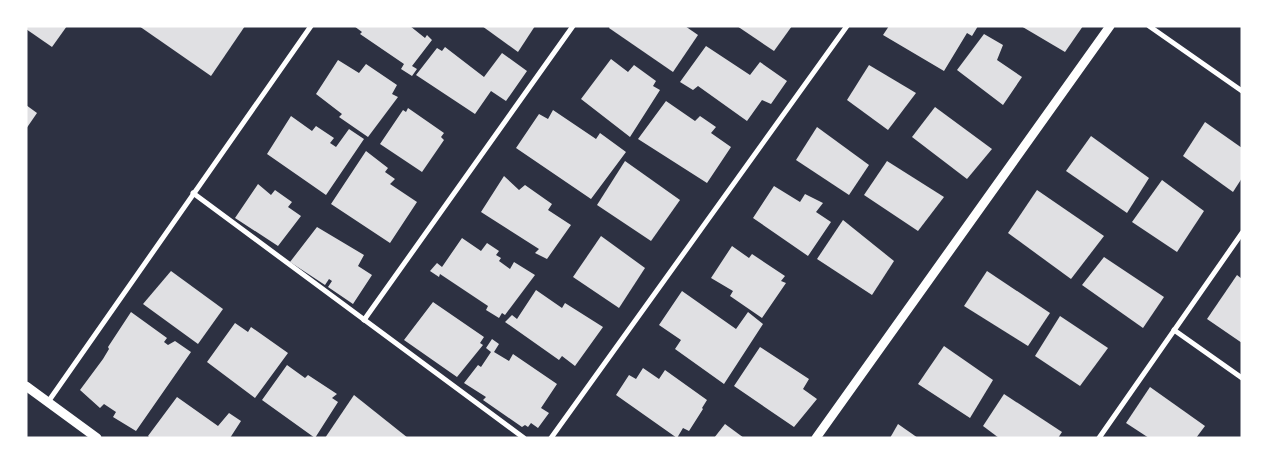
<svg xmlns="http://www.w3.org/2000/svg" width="1268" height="464" font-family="Inter,sans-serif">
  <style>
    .building { fill: #e0e0e3 }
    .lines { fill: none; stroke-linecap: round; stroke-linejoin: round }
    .minor { stroke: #fff; stroke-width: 5 }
    .tertiary { stroke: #fff; stroke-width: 9 }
  </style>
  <rect width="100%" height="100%" fill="#2d3142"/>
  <g class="building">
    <polygon points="26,26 67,26 52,47 26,29"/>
    <polygon points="139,26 245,26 211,76"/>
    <polygon points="354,26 410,26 425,38 427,35 432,40 412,66 417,69 412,76 401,69 404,64 360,34 362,32"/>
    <polygon points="482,26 535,26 518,52"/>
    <polygon points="610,26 685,26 698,35 673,72 609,28"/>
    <polygon points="737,26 792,26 774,51"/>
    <polygon points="889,26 978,26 972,36 967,33 944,71 883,35"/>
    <polygon points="1021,26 1083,26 1065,52"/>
    <polygon points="984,34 1003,45 997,60 1022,77 1003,105 957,70"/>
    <polygon points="706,46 750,75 760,62 787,81 771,104 762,100 747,121 698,86 693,90 680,82"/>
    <polygon points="445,47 484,77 502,53 527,71 506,101 491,91 475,114 416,75 437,48 442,51"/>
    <polygon points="611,59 628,72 634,65 656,81 653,86 660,90 630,137 581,99"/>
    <polygon points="338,60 359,73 366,64 397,85 392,94 398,97 368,137 339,117 342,114 316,94"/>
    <polygon points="869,65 916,93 888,130 847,100"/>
    <polygon points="666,101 695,121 700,116 716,127 711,133 731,147 707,183 638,139"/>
    <polygon points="26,105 37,113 26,129"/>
    <polygon points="935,107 992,149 967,179 912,137"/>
    <polygon points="408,108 444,133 441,137 444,140 422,172 380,144 403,110 406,112"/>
    <polygon points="553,110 596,139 600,133 626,152 591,199 516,148 539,114 548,119"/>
    <polygon points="291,116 312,131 316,126 334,138 330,143 336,147 349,129 364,139 326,195 267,154"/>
    <polygon points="1205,122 1242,148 1242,178 1233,192 1183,156"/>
    <polygon points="817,127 869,165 849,195 796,160"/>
    <polygon points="1091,136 1149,178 1127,213 1066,171"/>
    <polygon points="366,151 388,168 385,172 395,179 390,184 417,202 390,243 331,204"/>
    <polygon points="625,161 680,200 651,241 597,205"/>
    <polygon points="887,161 944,197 918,231 864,195"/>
    <polygon points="504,176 519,190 525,185 552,204 548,210 571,225 547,259 535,253 539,249 481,212"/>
    <polygon points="1162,180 1204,211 1177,252 1132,222"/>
    <polygon points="258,184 271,195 275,190 292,202 288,207 301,216 278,246 235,218"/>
    <polygon points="774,186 800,202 805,194 823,203 816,212 831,222 808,256 753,218"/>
    <polygon points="1037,190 1104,236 1071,279 1008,233"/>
    <polygon points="843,220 894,261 872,295 817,259"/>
    <polygon points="317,227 364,255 358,266 372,275 353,304 328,287 332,281 329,279 325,285 290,262"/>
    <polygon points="601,236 645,268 619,308 573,277"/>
    <polygon points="462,238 481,251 487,243 499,251 496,255 501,258 499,261 510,269 514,262 535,275 505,315 502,313 499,318 486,310 488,306 440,274 439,277 430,271 437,263 442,267"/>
    <polygon points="732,246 749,258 752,254 785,276 781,281 786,283 762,318 730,296 733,291 711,278"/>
    <polygon points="1104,257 1164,297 1143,328 1082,285"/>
    <polygon points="171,271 223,309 198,344 143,304"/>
    <polygon points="987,271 1050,313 1028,346 964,306"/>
    <polygon points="1237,275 1242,279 1242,343 1207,319"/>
    <polygon points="536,290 562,308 565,303 603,327 575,366 562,356 559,360 505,322 512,315 517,319"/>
    <polygon points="682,291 736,329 748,312 763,324 724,384 675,349 681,340 659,325"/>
    <polygon points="433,302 484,337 480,343 483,345 457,377 404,340"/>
    <polygon points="131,312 167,338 164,342 168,345 175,341 191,352 136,431 113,417 116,412 104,404 100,408 80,390 103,359 109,349 108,347"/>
    <polygon points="1060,316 1108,348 1080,386 1035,356"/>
    <polygon points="235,323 248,332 251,327 288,353 255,398 207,362"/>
    <polygon points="492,339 499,344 494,352 509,361 513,354 557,384 541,408 549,413 538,428 531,423 528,427 525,425 522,427 483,400 486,397 464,383 478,365 481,367 491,352 486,348"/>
    <polygon points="944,346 993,380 970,418 918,384"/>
    <polygon points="760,347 809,379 803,389 817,399 794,427 734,386"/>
    <polygon points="287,365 305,378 308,375 337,394 332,398 338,402 315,438 262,400"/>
    <polygon points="643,368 659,379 665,370 707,400 702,408 703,409 689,431 683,428 677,438 616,395 629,375 636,379"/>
    <polygon points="1150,387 1205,426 1196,438 1149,438 1126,423"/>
    <polygon points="1004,394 1062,432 1058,438 999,438 983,426"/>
    <polygon points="354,395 408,438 325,438"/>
    <polygon points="177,397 218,426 229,413 241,421 230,438 150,438 148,436"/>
    <polygon points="725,424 744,438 714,438"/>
    <polygon points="898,424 918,438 890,438"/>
  </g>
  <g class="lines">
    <g class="minor">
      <polyline points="1149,26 1242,91"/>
      <polyline points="193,193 524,438"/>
      <polyline points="364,320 573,26"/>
      <polyline points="1174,330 1242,378"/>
      <polyline points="48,402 311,26"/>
      <polyline points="551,438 847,26"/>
      <polyline points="1099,438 1242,233"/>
    </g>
    <g class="tertiary">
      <polyline points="26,386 97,438"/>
      <polyline points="816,438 1110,26"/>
    </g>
  </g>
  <rect width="1268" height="464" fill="none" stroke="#ffffff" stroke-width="55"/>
</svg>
